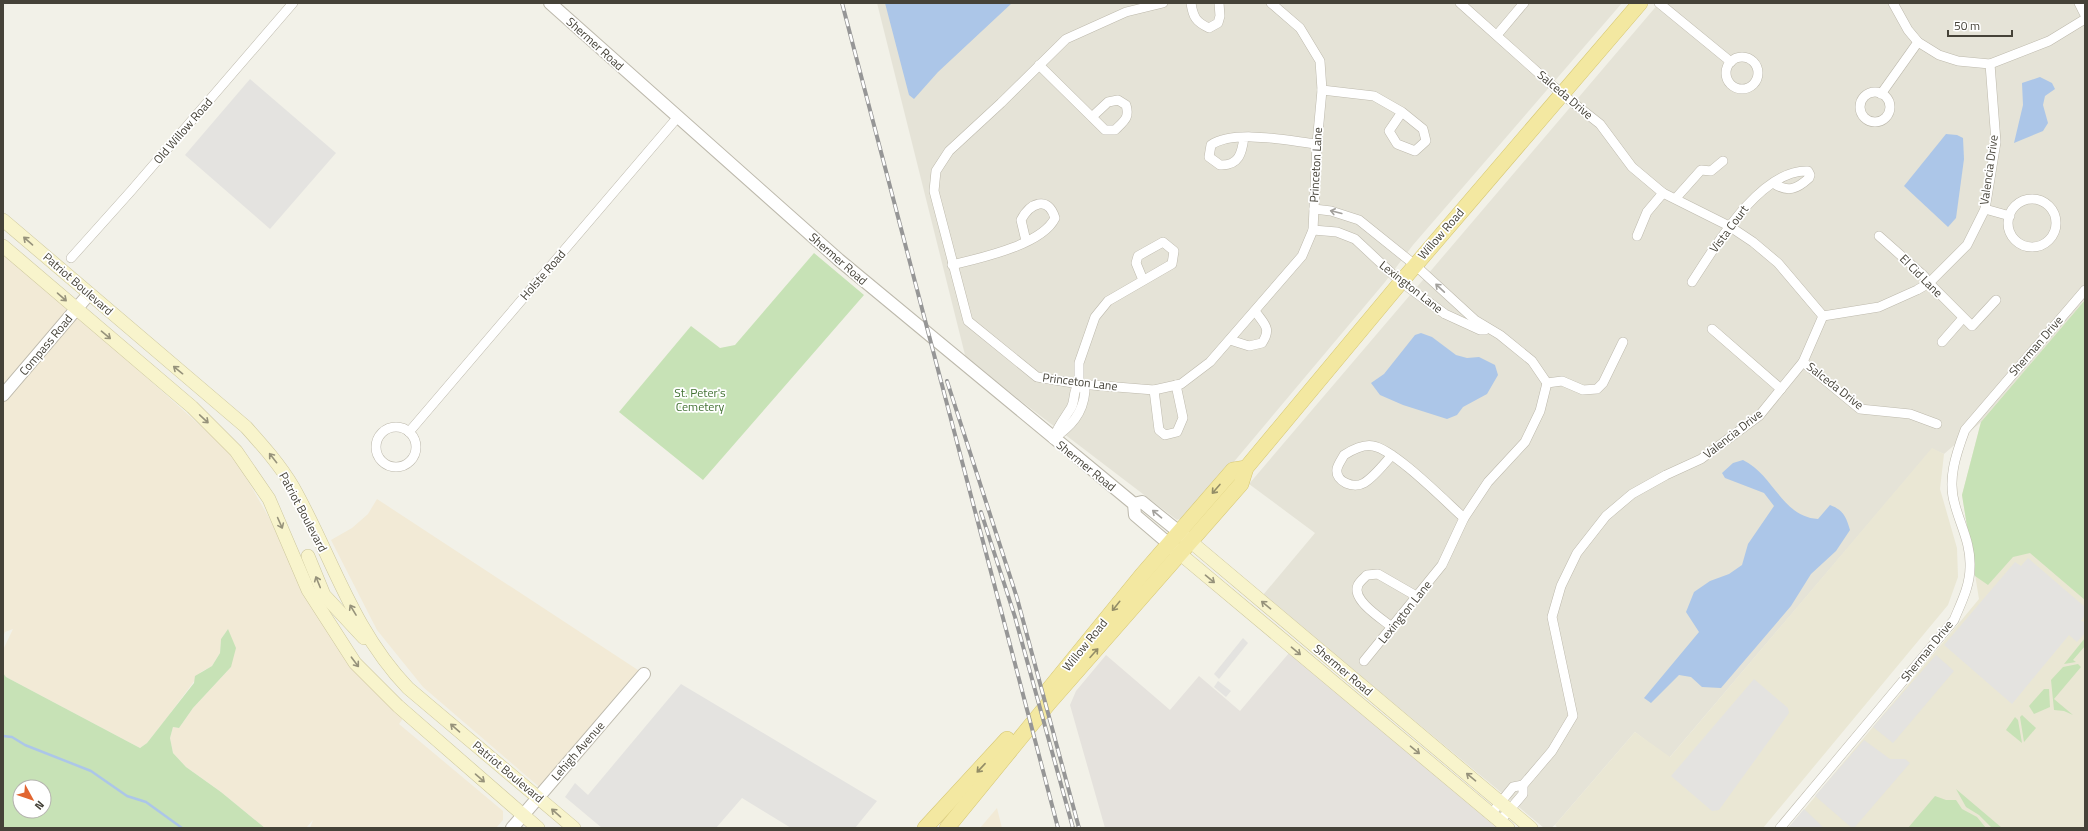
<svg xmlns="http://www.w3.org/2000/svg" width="2088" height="831" font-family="'Titillium Web',sans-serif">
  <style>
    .residential { fill: #e5e3d7 }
    .commercial { fill: #f2ead6 }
    .industrial { fill: #e5e2dd }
    .education { fill: #eae7d4 }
    .green { fill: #c7e2b6; fill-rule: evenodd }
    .parking { fill: #e4e3e0 }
    .water { fill: #acc6e8 }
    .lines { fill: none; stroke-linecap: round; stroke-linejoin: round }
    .stream { stroke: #acc6e8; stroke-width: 2.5 }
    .minor-casing { stroke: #bdb9ac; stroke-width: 10 }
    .tertiary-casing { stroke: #bdb9ac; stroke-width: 14 }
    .secondary-casing { stroke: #cdc79d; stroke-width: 14 }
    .primary-casing { stroke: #d6c772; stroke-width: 16 }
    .minor { stroke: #fff; stroke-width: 9 }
    .tertiary { stroke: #fff; stroke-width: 12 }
    .secondary { stroke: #f8f4cc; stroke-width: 13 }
    .primary { stroke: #f3e8a1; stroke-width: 15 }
    .rail-casing { stroke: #969696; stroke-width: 4 }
    .rail { stroke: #fff; stroke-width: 2.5; stroke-dasharray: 8; stroke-linecap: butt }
    .oneway { stroke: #a2a09c }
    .oneway2 { stroke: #96927b }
    .oneway3 { stroke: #938d67 }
    .labels { text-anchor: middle; stroke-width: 3.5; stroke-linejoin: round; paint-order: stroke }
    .street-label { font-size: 12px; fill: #454238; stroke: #fff }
    .park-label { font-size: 12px; fill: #407031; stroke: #fff }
  </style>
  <rect width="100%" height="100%" fill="#f2f1e8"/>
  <g class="residential">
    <polygon points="877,3 1622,3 1413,245 1385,282 1190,514 1177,520 966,359"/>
    <polygon points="1659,3 2085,3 2085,300 1981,422 1944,454 1932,449 1669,758 1635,732 1555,825 1551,828 1544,828 1263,595 1315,533 1249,484"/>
  </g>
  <g class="commercial">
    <polygon points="3,254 135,367 233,455 283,542 310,600 404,717 399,724 503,811 503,820 496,828 310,828 313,820 306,828 265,828 221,792 186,767 173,753 170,738 173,727 179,728 193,708 231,667 228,629 221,639 220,653 212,666 201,672 166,719 147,743 140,748 6,677 3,673 3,650 13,629 5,632 3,637"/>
    <polygon points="377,499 644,674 544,791 423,687 377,630 331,540 352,528 368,514"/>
    <polygon points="997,808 1002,828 980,828"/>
  </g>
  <polygon class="industrial" points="1289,653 1497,828 1105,828 1070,705 1076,691 1106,655 1170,710 1199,676 1240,711"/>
  <g class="education">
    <polygon points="2085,300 2085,828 1789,828 1979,599 1962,495 1981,422"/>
    <polygon points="1932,448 1944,454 1940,489 1957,548 1958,577 1948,605 1763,828 1558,828 1555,825 1635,732 1670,757"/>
  </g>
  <g class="green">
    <polygon points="814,253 864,295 703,480 619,412 691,326 720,348 735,345"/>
    <polygon points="2085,300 2085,600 2030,553 2013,557 1988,585 1975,576 1962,495 1981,422"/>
    <path d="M 228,629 L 236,648 L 231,667 L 193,708 L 179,728 L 173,727 L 170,738 L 173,753 L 186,767 L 221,792 L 265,828 L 3,828 L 3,673 L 6,677 L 140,748 L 147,743 L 194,683 L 195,676 L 212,666 L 220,653 L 221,639 ZM 20,787 L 44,787 L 44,811 L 20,811 Z"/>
    <polygon points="2085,638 2085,646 2073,660 2076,662 2064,664"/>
    <polygon points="2078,664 2081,667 2054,699 2073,715 2064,711 2054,710 2051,680 2063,667"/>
    <polygon points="2044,689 2049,689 2050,707 2034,714 2029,706"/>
    <polygon points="2022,715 2036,728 2024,742 2020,717"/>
    <polygon points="2015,717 2018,720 2022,743 2006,730"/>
    <polygon points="1956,789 2002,828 1992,828 1979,815 1966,807"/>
    <polygon points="1935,796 1946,800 1956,800 1962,809 1977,817 1986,828 1908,828"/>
  </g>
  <g class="parking">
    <polygon points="250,79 336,153 270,229 185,155"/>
    <polygon points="2028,558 2085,607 2085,615 2081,621 2085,622 2085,633 2077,642 2069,635 2012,704 1944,645 2015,562 2021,566"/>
    <polygon points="1243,638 1248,643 1219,679 1214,674"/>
    <polygon points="1936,655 1954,671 1893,743 1873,727"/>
    <polygon points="1754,679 1788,708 1789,713 1719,810 1712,811 1671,776"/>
    <polygon points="1218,681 1231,691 1226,697 1214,687"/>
    <polygon points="681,684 877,801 855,828 791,828 742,798 716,828 602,828 565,797 575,783 588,795"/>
    <polygon points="1864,740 1890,759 1905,759 1910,763 1854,828 1852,828 1815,796"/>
    <polygon points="1804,809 1823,827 1824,828 1788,828"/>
  </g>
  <g class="water">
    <polygon points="885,3 1012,3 938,72 914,99 909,95"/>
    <polygon points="2040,77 2052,83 2055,89 2045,96 2043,105 2048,123 2043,131 2014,143 2023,105 2022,83"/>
    <polygon points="1946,134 1957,135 1963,138 1964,159 1956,218 1948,227 1904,186"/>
    <polygon points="1421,333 1432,337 1456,355 1467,358 1479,357 1495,365 1498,375 1487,394 1463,407 1457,415 1447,419 1403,405 1380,395 1371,383 1384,374 1415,335"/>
    <path d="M 1743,460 C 1773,474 1782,517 1818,519 L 1830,505 C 1843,510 1846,516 1850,530 L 1836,551 L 1811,574 L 1791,606 L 1721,688 L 1702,687 L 1691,677 L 1679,675 L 1651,703 L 1644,698 L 1699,632 L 1686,612 L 1694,592 L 1710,581 L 1729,574 L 1742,565 L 1748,544 L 1774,506 L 1764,493 L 1725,478 L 1722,473 L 1733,463 Z"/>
  </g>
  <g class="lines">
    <polyline class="stream" points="3,736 12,737 25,745 91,771 127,796 146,802 182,828"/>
    <g class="minor-casing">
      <g id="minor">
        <polyline points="1163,3 1126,12 1066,39 1001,103 949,151 936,171 934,191 968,321 1037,377 1079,384 1154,390 1181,384 1210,362 1302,256 1313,230 1317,144 1322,90 1320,61 1300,28 1271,3"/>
        <path d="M 1191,3 C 1193,17 1196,22 1209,28 L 1218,23 L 1220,16 L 1219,3"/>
        <polyline points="1460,3 1562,94 1600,124 1632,167 1663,193 1729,226 1753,242 1778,263 1823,316"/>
        <polyline points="1659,3 1731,62"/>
        <polyline points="1893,3 1908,30 1918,42 1939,55 1958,61 1990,64 2049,41 2085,19"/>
        <polyline points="2079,3 2085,15"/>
        <polyline points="1497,35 1524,3"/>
        <circle cx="1742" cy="73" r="16"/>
        <path d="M 1039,65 L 1105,130 L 1115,130 C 1124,121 1130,118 1126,105 L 1118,100 L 1108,102 L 1093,116"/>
        <polyline points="1322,90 1374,96 1402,112 1389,131 1397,144 1415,151 1426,141 1423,129 1402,112"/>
        <circle cx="1875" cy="107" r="15"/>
        <polyline points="1881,94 1918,42"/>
        <path d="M 1244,137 C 1242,153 1239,166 1220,165 L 1209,157 L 1211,145 C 1235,129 1289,141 1317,144"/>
        <polyline points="1676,198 1701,170 1711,171 1723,161"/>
        <circle cx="2032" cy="223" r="24"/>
        <polyline points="1314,209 1331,211 1359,220 1415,265 1475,320 1500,335 1532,361 1547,383"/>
        <polyline points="1985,209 2010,216"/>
        <polyline points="1313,230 1337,232 1355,239 1401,282 1445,314 1480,330 1485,330"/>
        <polyline points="1637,236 1647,212 1663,193"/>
        <polyline points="1879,236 1924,276 1929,283 1972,326 1996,300"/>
        <polyline points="71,258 131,191 293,3"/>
        <path d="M 952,265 C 980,258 1042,245 1055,218 C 1048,195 1030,203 1021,220 L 1026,241"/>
        <path d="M 1692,282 C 1715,247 1760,169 1808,171 L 1810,175 L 1809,178 C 1797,189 1788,193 1773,183"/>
        <polyline points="1712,329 1781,389"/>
        <path d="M 1230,340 L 1249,346 L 1262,343 C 1272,328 1264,324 1255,311"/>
        <polyline points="1942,342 1963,318"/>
        <polyline points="1803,362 1860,409 1910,414 1937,424"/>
        <polyline points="1154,390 1159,430 1165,435 1177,432 1183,418 1176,385"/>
        <circle cx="396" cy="447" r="20"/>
        <polyline points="409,432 677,118"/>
        <path d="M 1053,439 C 1071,426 1083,414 1085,391 L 1079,384 L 1079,363 L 1095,317 L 1108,301 L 1172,264 L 1174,251 L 1163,242 L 1138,256 L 1136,263 L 1143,280"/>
        <path d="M 1053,439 C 1058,426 1064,419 1071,408 C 1076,399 1072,392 1079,384"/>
        <path d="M 1392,455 C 1384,464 1374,477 1364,483 C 1354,489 1335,482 1337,469 C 1338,464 1342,459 1344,455 C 1352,450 1364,444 1373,446 C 1394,449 1446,502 1464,518"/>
        <path d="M 1392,627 C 1382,619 1351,600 1358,585 C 1360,581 1364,578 1367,575 L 1378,574 L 1418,597"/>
        <polyline points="1364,661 1442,565 1464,518 1488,482 1525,442 1540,411 1547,383 1562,381 1583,390 1597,389 1603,383 1623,342"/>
        <polyline points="1491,814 1513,787 1523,785"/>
        <polyline points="1500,821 1523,794 1523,785 1552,751 1573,716 1552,617 1561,586 1577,553 1606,516 1632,494 1666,475 1701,459 1759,416 1803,362 1823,316 1879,307 1917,290 1929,283 1967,245 1985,209 1996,142 1990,64"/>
        <path d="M 1780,828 L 1954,620 C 1961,603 1970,586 1970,567 C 1971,544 1961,527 1955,505 C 1947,480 1956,454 1965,430 L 2085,290"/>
      </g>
    </g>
    <g class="tertiary-casing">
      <g id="tertiary">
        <polyline points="550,3 839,260 1134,504 1135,515 1169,544"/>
        <polyline points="3,395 89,294"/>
        <polyline points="1134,504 1142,502 1179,532"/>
        <polyline points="512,828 644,674"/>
      </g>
    </g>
    <g class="secondary-casing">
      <g id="secondary">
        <path d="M 3,220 L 246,427 C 263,446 280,465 293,487 C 332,556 351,628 408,688 L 574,828"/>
        <polyline points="3,246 192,407 236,451 269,499 308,590 355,663 398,706 538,828"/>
        <polyline points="1184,536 1531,828"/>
        <polyline points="1172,547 1508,828"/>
        <polyline points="308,556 324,595 364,638"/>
      </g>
    </g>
    <g class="primary-casing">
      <g id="primary">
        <polyline points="1049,689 1141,576 1233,470 1246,468"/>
        <polyline points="925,828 1007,739"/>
        <polyline points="947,828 1049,703 1241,484 1246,468 1401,282 1640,3"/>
      </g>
    </g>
    <use href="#minor" class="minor"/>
    <use href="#tertiary" class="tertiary"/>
    <use href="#secondary" class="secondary"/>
    <use href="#primary" class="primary"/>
    <g class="rail-casing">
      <g id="rail">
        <polyline points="842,3 1058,828"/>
        <polyline points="947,381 1017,598 1079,828"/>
        <polyline points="981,512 1015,617 1073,828"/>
      </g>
    </g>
    <use href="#rail" class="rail"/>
  </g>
  <defs><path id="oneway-shaft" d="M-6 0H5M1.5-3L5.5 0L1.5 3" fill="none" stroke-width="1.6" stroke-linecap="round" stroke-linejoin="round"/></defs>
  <g class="oneway">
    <use href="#oneway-shaft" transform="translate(1336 212) rotate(-166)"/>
    <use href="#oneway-shaft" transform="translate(1440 288) rotate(-137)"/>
    <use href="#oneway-shaft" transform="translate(1157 514) rotate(-140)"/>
  </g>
  <g class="oneway2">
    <use href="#oneway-shaft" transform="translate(28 241) rotate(-139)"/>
    <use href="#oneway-shaft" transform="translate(62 297) rotate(41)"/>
    <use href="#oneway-shaft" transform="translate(106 335) rotate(40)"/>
    <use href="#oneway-shaft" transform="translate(178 370) rotate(-141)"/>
    <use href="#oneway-shaft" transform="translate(204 419) rotate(43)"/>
    <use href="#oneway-shaft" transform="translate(273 458) rotate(-128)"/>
    <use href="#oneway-shaft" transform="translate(280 523) rotate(66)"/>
    <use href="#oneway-shaft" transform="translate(1210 579) rotate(40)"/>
    <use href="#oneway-shaft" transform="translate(318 582) rotate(-112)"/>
    <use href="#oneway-shaft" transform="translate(1266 605) rotate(-140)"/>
    <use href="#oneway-shaft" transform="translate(353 610) rotate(-121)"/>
    <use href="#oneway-shaft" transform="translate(1296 651) rotate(40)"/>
    <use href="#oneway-shaft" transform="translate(355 662) rotate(53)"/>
    <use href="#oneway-shaft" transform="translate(455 728) rotate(-139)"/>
    <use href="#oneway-shaft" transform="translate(1415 750) rotate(40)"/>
    <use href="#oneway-shaft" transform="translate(1471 777) rotate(-140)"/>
    <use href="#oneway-shaft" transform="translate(480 778) rotate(41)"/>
    <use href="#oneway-shaft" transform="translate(556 813) rotate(-139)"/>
  </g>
  <g class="oneway3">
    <use href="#oneway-shaft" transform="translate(1216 489) rotate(131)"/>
    <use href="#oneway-shaft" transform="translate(1116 606) rotate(129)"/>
    <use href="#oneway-shaft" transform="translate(1094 653) rotate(-48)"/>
    <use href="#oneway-shaft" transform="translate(981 768) rotate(133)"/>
  </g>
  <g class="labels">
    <g class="street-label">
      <text transform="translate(595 44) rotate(42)" y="4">Shermer Road</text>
      <text transform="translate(1565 95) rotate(40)" y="4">Salceda Drive</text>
      <text transform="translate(183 131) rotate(-49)" y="4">Old Willow Road</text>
      <text transform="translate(1316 165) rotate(-87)" y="4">Princeton Lane</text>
      <text transform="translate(1989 170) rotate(-82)" y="4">Valencia Drive</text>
      <text transform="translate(1729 229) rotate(-53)" y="4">Vista Court</text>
      <text transform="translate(1441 234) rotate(-49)" y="4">Willow Road</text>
      <text transform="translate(838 259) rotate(41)" y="4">Shermer Road</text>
      <text transform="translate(543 275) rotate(-49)" y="4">Holste Road</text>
      <text transform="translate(1921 276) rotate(45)" y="4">El Cid Lane</text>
      <text transform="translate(78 284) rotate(41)" y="4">Patriot Boulevard</text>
      <text transform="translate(1411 287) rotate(38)" y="4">Lexington Lane</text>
      <text transform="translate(46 345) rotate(-50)" y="4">Compass Road</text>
      <text transform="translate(2036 346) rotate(-49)" y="4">Sherman Drive</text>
      <text transform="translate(1080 382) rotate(7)" y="4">Princeton Lane</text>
      <text transform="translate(1835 386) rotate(38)" y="4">Salceda Drive</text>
      <text transform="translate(1733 434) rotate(-38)" y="4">Valencia Drive</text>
      <text transform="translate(1086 466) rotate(39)" y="4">Shermer Road</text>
      <text transform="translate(303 512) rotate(62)" y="4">Patriot Boulevard</text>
      <text transform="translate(1405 612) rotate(-51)" y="4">Lexington Lane</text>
      <text transform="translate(1085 645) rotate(-51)" y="4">Willow Road</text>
      <text transform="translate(1927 651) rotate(-51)" y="4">Sherman Drive</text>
      <text transform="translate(1343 670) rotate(40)" y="4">Shermer Road</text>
      <text transform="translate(578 751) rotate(-49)" y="4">Lehigh Avenue</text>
      <text transform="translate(508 772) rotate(40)" y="4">Patriot Boulevard</text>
    </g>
    <g class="park-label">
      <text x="700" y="397">St. Peter's<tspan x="700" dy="14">Cemetery</tspan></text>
    </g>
  </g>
  <rect width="2088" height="831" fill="none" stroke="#454238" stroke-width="8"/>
  <g transform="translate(32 799) rotate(130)"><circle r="19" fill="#ffffff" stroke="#b5b3af"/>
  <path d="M0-3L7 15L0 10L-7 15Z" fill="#e16530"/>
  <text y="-6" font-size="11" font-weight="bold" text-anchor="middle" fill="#454238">N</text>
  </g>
  <path d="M1948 30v6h64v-6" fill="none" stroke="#454238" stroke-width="2"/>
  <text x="1954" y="30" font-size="12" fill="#454238" stroke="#ffffff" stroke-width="3" paint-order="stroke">50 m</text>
</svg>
